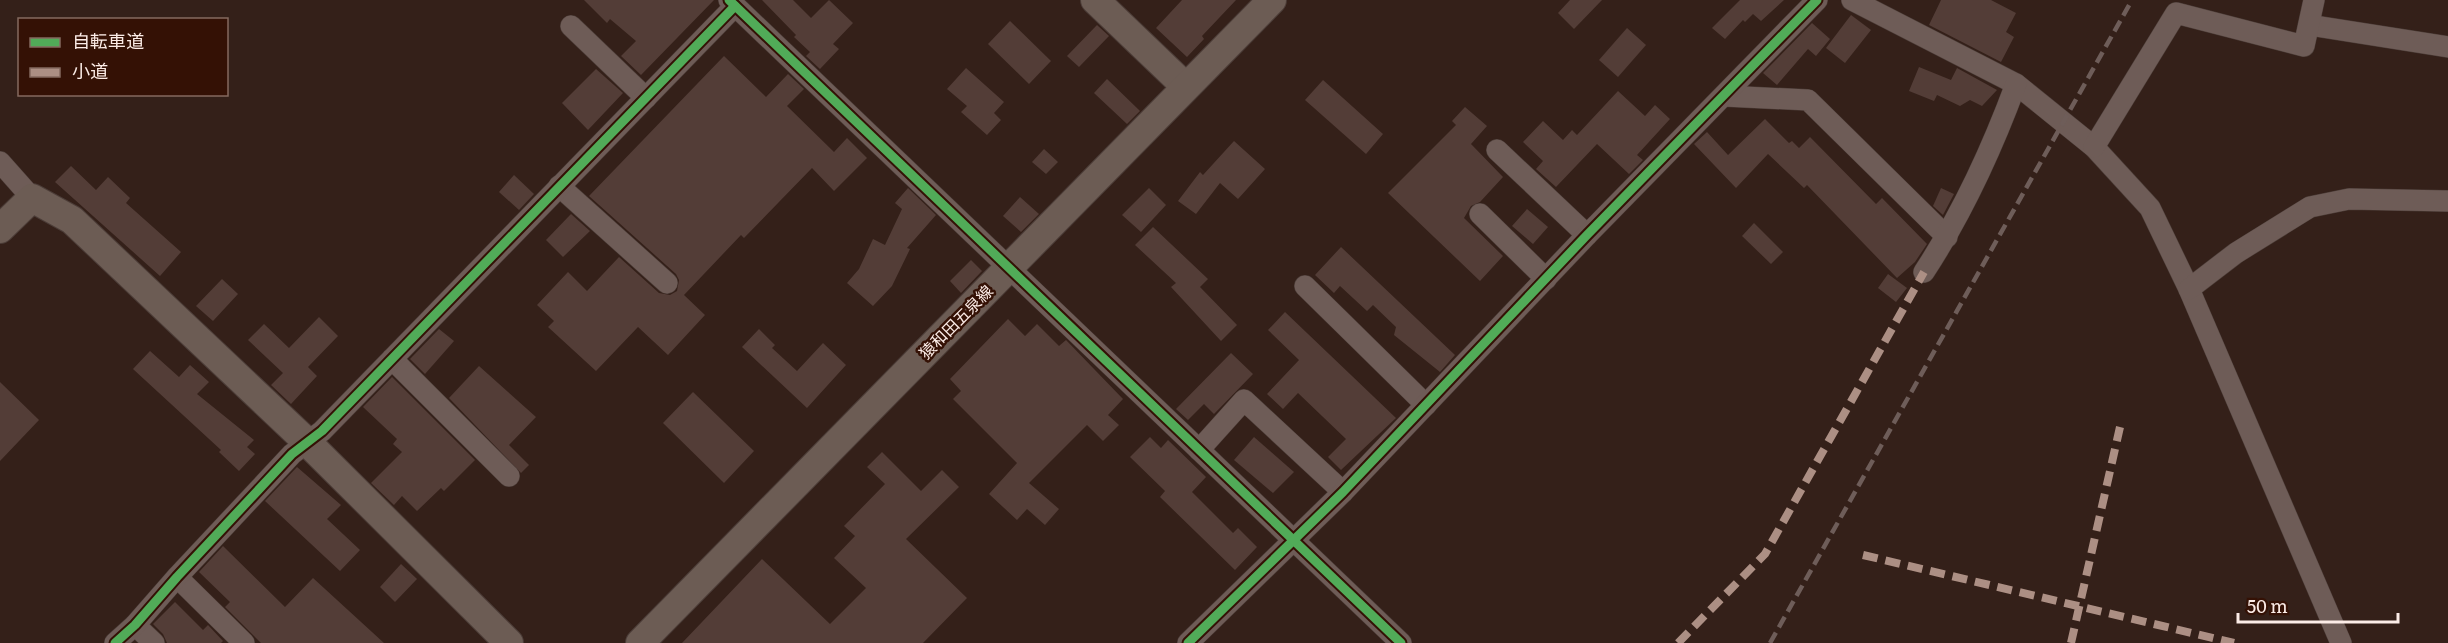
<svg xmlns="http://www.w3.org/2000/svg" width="2448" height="643" font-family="Literata,'Noto Sans JP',serif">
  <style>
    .building { fill: #533d37 }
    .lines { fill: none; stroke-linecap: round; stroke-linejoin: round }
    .street-casing { stroke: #4c3d38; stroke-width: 22 }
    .secondary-casing { stroke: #4c3d38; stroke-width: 30 }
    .street { stroke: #6e5c57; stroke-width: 21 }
    .secondary { stroke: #6c5c54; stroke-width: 28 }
    .rail { stroke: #6e5d59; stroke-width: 4.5; stroke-dasharray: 12 6; stroke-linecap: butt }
    .quiet { stroke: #ac8f84; stroke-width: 8; stroke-dasharray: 15 8; stroke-linecap: butt }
    .cycleway-casing { stroke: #341105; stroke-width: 13 }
    .cycleway { stroke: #51ab58; stroke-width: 9 }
    .labels { text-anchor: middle; stroke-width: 5; stroke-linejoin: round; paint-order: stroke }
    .street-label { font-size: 16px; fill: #fcece7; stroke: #341105 }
  </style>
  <rect width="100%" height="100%" fill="#342019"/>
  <g class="building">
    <polygon points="584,0 714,0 641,75 621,56 636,41 610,19 607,23"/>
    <polygon points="762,0 793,0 811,18 829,0 853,23 833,44 839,49 820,69 806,56 810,52 794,37 796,35"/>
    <polygon points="1182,0 1236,0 1202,36 1204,39 1187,57 1156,28"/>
    <polygon points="1570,0 1602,0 1574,29 1558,13"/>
    <polygon points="1740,0 1784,0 1761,21 1753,14 1745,22 1743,20 1725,39 1712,28"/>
    <polygon points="1941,0 1991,0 2016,13 2006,32 2014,37 2001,62 1929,25"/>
    <polygon points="1851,15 1871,30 1845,63 1826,48"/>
    <polygon points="1010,21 1051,61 1029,84 988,44"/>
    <polygon points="1812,23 1830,39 1816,56 1808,49 1777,85 1763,73"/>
    <polygon points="1097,25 1109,36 1079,67 1067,56"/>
    <polygon points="1627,28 1646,45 1618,77 1599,60"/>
    <polygon points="724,56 766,97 788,74 804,89 787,106 834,152 847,138 867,158 834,191 812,168 744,238 741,235 684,295 705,315 668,355 638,327 596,371 548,327 554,321 537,305 568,272 587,291 619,257 659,293 670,295 677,291 679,280 676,274 589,196"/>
    <polygon points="1919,67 1951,80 1957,68 1997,90 1982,106 1970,100 1960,106 1937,95 1934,101 1909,91"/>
    <polygon points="966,68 1004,102 994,113 1001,120 987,135 961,112 967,106 947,89"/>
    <polygon points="596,69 623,93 588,130 562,103"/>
    <polygon points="1107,79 1140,111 1127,124 1094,93"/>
    <polygon points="1323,80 1383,134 1366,154 1305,100"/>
    <polygon points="1618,91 1645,116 1655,105 1670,119 1637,155 1643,160 1629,174 1597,144 1556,187 1536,169 1543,161 1523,142 1543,121 1563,140 1572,130 1577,135"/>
    <polygon points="1465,107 1487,126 1471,144 1503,177 1480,202 1471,206 1464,218 1503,256 1480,281 1388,193 1456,125 1452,121"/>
    <polygon points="1765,119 1789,143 1792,141 1799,148 1810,137 1876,204 1882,198 1927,244 1915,262 1897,278 1807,185 1804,188 1768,154 1736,188 1694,144 1707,132 1728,155"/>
    <polygon points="1234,141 1265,169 1238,199 1220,183 1196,214 1178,201 1200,172 1203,175"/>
    <polygon points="1044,149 1058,162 1046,174 1032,162"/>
    <polygon points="71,166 96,190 108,177 130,198 126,203 181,252 160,276 55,182"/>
    <polygon points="514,175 534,194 519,210 499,192"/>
    <polygon points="908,188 936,215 907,248 910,249 892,286 873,306 847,283 859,269 873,239 885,245 902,209 895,203"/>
    <polygon points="1149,188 1166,205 1141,232 1122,215"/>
    <polygon points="1941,188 1954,194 1943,215 1933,206"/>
    <polygon points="1020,197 1039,214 1021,232 1003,216"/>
    <polygon points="1527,209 1548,227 1533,244 1512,226"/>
    <polygon points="571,214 590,231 563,257 546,240"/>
    <polygon points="1754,223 1783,252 1771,264 1742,236"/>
    <polygon points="1153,227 1208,279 1200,287 1237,325 1221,341 1171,287 1176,283 1135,245"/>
    <polygon points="1341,247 1455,355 1440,372 1394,335 1396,327 1373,305 1367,311 1340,286 1334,293 1315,275"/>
    <polygon points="971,260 982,271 961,293 950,281"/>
    <polygon points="1888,274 1907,288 1896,302 1878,288"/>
    <polygon points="222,279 238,294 213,321 196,306"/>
    <polygon points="1285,312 1396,418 1341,470 1328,457 1346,439 1298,393 1283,409 1267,394 1299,360 1268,330"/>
    <polygon points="319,317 338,336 308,367 317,376 291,404 271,385 283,373 248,340 264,324 289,348"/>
    <polygon points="1008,319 1025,336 1037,324 1059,346 1066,340 1123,399 1108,415 1119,425 1103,441 1087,425 1029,483 1059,509 1045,525 1027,509 1017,520 989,494 1017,463 953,399 961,391 950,379"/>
    <polygon points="439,329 454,341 425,374 410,359"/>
    <polygon points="759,329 775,345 772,348 797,371 823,343 846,365 807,408 742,347"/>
    <polygon points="150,351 179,377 190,365 209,382 197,394 254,440 247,447 255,454 239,471 219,452 221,450 133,369"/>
    <polygon points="1231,353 1253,374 1214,414 1204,404 1188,420 1176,409"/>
    <polygon points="479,366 536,417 509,445 529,465 521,473 449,398"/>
    <polygon points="392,377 475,460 444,491 441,488 417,511 402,496 394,505 371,483 402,452 393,444 397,439 363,407"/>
    <polygon points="0,382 39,420 0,461"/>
    <polygon points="693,392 754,451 724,483 663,423"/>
    <polygon points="1150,437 1161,448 1168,440 1206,477 1192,492 1233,533 1238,528 1257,547 1235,570 1160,497 1165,491 1130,457"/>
    <polygon points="1254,437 1294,472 1273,493 1234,460"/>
    <polygon points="882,452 921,491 942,470 959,487 906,539 967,598 923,643 682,643 762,559 830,624 866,588 834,558 855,536 844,526 885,484 867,467"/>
    <polygon points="297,467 341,505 327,519 360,550 340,571 265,501"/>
    <polygon points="223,546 285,607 313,578 384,643 261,643 225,607 230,602 199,572"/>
    <polygon points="401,564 417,579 395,602 380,587"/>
    <polygon points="175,602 203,630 208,625 223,641 221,643 167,643 163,634 153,624"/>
  </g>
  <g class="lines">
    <g class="street-casing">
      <g id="street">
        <polyline points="729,0 1401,643"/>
        <polyline points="1852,0 2016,84 2094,147 2150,208 2189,289 2341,643"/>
        <polyline points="2309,25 2448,47"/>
        <polyline points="571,26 646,98"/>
        <polyline points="1724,96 1808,100 1947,237"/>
        <polyline points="2094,147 2176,13 2304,46 2314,0"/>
        <polyline points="1497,150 1587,235"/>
        <polyline points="0,162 32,198"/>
        <polyline points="559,186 667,283"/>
        <polyline points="1480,214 1546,279"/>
        <path d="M 1924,272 C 1962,214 1992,149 2016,84"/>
        <polyline points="1305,286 1426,405"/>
        <polyline points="2189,289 2236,253 2310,207 2349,199 2448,201"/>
        <polyline points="392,359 509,476"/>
        <polyline points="1199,450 1244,400 1343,492"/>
        <polyline points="177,577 244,643"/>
        <polyline points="135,625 154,643"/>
        <polyline points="115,643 135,625 177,577 292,454 322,431 735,6"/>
        <polyline points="1188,643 1343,492 1587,235 1817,0"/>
      </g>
    </g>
    <g class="secondary-casing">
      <g id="secondary">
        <polyline points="1095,0 1185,86"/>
        <polyline points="0,229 32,198 72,220 306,441 509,643"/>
        <polyline points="640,643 1272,0"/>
      </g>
    </g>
    <use href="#street" class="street"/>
    <use href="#secondary" class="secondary"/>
    <polyline class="rail" points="1770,643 2132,0"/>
    <g class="quiet">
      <polyline points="1863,555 2234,643"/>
      <polyline points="1678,643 1765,554 1924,272"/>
      <polyline points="2071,643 2120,427"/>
    </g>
    <g class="cycleway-casing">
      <g id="cycleway">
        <polyline points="729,0 1401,643"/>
        <polyline points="115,643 135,625 177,577 292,454 322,431 735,6"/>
        <polyline points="1188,643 1343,492 1587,235 1817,0"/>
      </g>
    </g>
    <use href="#cycleway" class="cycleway"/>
  </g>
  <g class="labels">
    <g class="street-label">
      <text transform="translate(956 322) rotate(-45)" y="6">猿和田五泉線</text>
    </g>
  </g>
  <rect x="18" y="18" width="210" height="78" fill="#341105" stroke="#84695f" stroke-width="1.5"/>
  <rect x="30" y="38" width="30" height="9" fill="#51ab58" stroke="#84695f" stroke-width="1.5"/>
  <text x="72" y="48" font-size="18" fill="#fcece7">自転車道</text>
  <rect x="30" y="68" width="30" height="9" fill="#ac8f84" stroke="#84695f" stroke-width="1.5"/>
  <text x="72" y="78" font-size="18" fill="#fcece7">小道</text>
  <path d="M2238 613v9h160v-9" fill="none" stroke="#fcece7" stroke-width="3"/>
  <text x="2247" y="613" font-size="18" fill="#fcece7" stroke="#341105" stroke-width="4.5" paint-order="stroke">50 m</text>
</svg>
